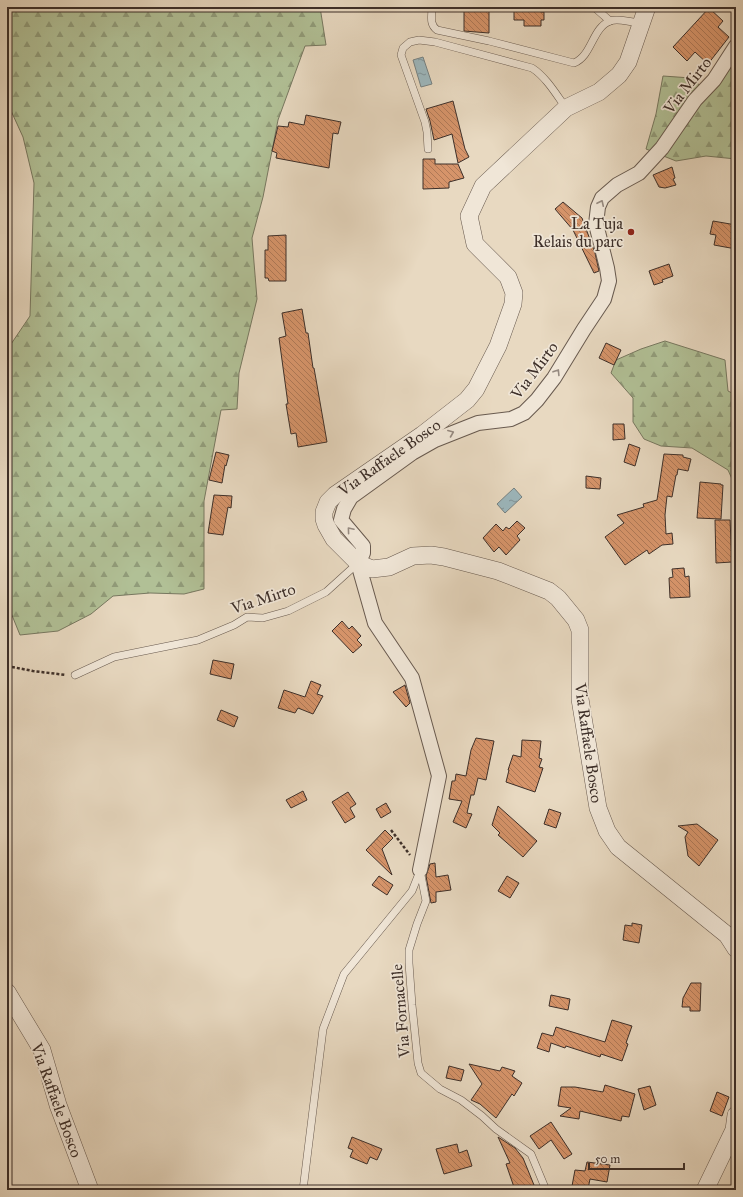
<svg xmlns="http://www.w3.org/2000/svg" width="743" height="1197" font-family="'IM FELL Great Primer',serif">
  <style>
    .forest { fill: url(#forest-firs); stroke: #777860 }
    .water { fill: url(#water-ripples); stroke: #768182 }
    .building { fill: url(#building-back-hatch); stroke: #3d2f29 }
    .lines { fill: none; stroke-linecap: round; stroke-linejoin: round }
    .service-casing { stroke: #685a4f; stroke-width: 8 }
    .minor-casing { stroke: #685a4f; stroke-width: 16 }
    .tertiary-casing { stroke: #685a4f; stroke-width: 18 }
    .path { stroke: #3d2f29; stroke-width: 2.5; stroke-dasharray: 3 2; stroke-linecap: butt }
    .service { stroke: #f0e6d7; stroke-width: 7 }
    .minor { stroke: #f0e6d7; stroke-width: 14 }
    .tertiary { stroke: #f0e6d7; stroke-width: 17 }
    .oneway { stroke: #968a80 }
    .poi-dot { fill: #8f2418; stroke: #f0e6d7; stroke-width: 1.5 }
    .labels { text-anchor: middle; stroke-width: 3.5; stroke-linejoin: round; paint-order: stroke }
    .street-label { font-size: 16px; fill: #3d2f29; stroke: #f0e6d7 }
    .poi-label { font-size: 16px; fill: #3d2f29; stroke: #f0e6d7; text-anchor: end }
  </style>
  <defs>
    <pattern id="forest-firs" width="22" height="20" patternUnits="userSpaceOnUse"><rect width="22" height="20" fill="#b1c096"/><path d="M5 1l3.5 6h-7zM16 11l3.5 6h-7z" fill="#919c7a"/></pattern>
    <pattern id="water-ripples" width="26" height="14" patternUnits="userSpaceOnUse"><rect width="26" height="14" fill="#9cb7bd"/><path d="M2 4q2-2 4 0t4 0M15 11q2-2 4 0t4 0" fill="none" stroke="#80959a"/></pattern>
    <pattern id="building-back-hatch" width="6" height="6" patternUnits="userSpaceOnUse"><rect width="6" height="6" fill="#d6946a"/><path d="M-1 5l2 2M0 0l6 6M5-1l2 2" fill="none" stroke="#af7957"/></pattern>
  </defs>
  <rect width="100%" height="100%" fill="#e8d9c1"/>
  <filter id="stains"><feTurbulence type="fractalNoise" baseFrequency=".005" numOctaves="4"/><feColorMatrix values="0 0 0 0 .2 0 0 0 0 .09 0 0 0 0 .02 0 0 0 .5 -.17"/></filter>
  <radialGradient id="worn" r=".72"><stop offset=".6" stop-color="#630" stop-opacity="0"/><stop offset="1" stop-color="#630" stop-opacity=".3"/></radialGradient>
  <g class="forest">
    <polygon points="7,7 320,7 326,45 305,46 278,120 263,197 252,238 257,299 239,373 237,409 221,410 204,501 204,589 184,594 150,593 113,596 91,614 58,631 20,635 7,603 7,350 30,316 34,183 23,137 7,102"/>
    <polygon points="736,51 736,159 706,156 676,161 646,149 656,114 663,76 691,78 703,88"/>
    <polygon points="665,341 725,360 728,391 736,395 736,488 728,470 692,448 661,446 644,439 633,422 633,398 611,373 616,360 641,349"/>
  </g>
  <g class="water">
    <polygon points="423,57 432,84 421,87 413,60"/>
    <polygon points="514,488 522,497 505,513 497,504"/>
  </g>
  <g class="building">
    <polygon points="464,7 489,7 489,33 464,31"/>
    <polygon points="517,7 541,7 541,12 544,12 544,20 541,20 541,26 524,26 524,20 514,20 514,10 517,10"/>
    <polygon points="709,8 723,21 718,27 729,37 708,64 695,52 687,61 673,47"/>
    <polygon points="453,101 465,149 469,157 458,163 452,134 434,140 430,121 426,109"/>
    <polygon points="306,115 341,122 338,134 333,133 329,168 276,158 277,153 272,151 278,126 288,127 289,122 304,125"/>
    <polygon points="423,159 435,159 435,164 458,164 464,178 449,182 449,188 423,189"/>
    <polygon points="672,167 675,178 673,179 676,185 665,188 659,187 653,175"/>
    <polygon points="563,202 582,218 595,253 599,271 594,273 573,230 555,209"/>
    <polygon points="713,221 736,225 736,249 714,245 716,235 710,234"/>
    <polygon points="286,235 286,281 269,281 268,278 265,278 265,250 268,250 268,236"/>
    <polygon points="669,264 673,276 662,280 663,282 654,285 649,271"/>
    <polygon points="302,309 306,333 308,333 313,368 314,368 327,442 298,447 296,433 291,434 286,404 288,404 279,338 286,336 282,313"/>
    <polygon points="606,343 621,350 614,365 599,358"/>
    <polygon points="613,424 624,424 625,439 613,440"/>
    <polygon points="629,444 640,448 635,466 624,462"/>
    <polygon points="216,452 229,455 226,466 225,465 222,483 209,480"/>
    <polygon points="664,454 683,455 683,457 691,459 688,471 678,469 677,475 676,475 672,497 667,496 665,515 666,534 672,533 673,544 662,545 649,554 647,550 625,565 605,537 624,523 617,515 644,507 643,504 657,500"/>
    <polygon points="586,476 601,478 600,489 586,488"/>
    <polygon points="700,482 721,484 721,485 723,485 721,519 697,518"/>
    <polygon points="214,495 232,496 231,508 228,507 223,535 208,533"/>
    <polygon points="715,520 730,520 732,562 716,563"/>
    <polygon points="517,521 525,528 517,536 520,540 506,555 499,547 494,552 483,538 496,524 503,531 506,527 509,529"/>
    <polygon points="684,568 685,577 689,576 690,597 670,598 669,578 673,577 672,569"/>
    <polygon points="342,621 349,629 352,626 361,636 357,640 362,645 353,653 332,631"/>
    <polygon points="213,660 234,664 231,679 210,674"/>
    <polygon points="311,681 321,685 317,694 323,696 313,714 298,708 295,713 278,708 284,690 305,697"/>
    <polygon points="405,685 410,703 406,707 393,692"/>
    <polygon points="221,710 238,717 234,727 217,720"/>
    <polygon points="476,738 494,741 486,780 478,778 474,795 471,795 467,813 472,814 466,828 453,822 462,801 449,799 452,781 455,781 456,774 466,776 471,750"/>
    <polygon points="522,740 541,741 539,758 542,759 539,767 543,768 535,792 506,782 509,770 508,770 513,755 521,757"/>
    <polygon points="303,791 307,800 291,808 286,800"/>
    <polygon points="348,792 356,804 350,808 355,817 345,823 332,802"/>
    <polygon points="386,803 391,812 381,818 376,809"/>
    <polygon points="498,806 537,841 523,857 498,835 500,833 492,825"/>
    <polygon points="549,809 561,813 556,828 544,824"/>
    <polygon points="697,824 718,840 699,866 688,856 685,837 688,832 678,826"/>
    <polygon points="385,830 393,838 382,849 392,875 366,850"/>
    <polygon points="435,863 436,877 448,875 451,890 436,892 436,902 431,903 426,876 430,864"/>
    <polygon points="379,876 393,885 387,895 372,885"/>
    <polygon points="507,876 519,883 510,898 498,891"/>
    <polygon points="632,923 642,925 639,943 623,940 625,925 632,926"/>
    <polygon points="691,983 701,983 700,1011 690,1011 690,1007 682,1007 683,998"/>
    <polygon points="551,995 570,999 568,1010 549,1006"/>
    <polygon points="612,1020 632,1026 626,1043 628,1044 622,1061 601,1054 600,1057 566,1046 565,1048 551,1043 549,1052 537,1048 542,1033 553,1036 556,1027 605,1042"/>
    <polygon points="469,1064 500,1071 502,1067 515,1071 512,1076 522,1083 514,1096 512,1094 496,1118 480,1104 471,1100 482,1084"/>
    <polygon points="449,1066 464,1070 461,1081 446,1078"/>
    <polygon points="605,1085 635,1094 629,1117 622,1116 621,1121 580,1111 579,1119 560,1116 571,1108 558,1106 561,1087 575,1087 603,1092"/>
    <polygon points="650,1086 656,1105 644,1110 638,1089"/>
    <polygon points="717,1092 729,1097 722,1116 710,1111"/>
    <polygon points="551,1122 572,1154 564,1159 551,1140 539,1149 530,1136"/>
    <polygon points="352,1137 382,1149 377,1160 370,1157 367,1164 350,1157 353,1150 348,1148"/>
    <polygon points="498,1137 515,1148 523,1158 536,1190 515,1190 506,1164 510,1163"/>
    <polygon points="457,1144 459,1153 467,1150 472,1166 444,1174 436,1149"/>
    <polygon points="587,1162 610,1165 607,1182 590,1179 588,1189 572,1186 575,1170 585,1171"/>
  </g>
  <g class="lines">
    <g class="service-casing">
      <g id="service">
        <path d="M 432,7 C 432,16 429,24 437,30 L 489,41 L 574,63 C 592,56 592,28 610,21 C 618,18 633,22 641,24"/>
        <polyline points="594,7 610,21"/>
        <path d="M 428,149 L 427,132 L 425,122 L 401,55 L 403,48 L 410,42 L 419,40 L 435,42 L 532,68 C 546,77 556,94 566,108"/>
        <polyline points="75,675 114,657 198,640 234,625 247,617 263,618 288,611 326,592 358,563"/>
        <polyline points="420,870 426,901 417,924 409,950 409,963 412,1005 418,1063 421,1073 440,1089 461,1100 482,1116 496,1129 531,1154 546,1190"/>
        <polyline points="303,1190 323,1029 344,974 412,891 420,871"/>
      </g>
    </g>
    <g class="minor-casing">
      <polyline id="minor" points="420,870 439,776 412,678 375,623 358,563 363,553 363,546 341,520 344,509 351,497 412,453 435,440 478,423 511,419 524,413 537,400 554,378 584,329 604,299 609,281 607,268 596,224 598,207 602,198 617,185 639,173 662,148 695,100 714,80 736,46"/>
    </g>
    <g class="tertiary-casing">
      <g id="tertiary">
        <polyline points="647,7 628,62 619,75 599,92 566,108 483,186 469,216 475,244 508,277 514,293 513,304 498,346 476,389 467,400 422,435 335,495 328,502 324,512 324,519 326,525 334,539 358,563 372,569 389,567 413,556 431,555 444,557 498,571 549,591 558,598 576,620 580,630 580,699 598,808 607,831 618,847 727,935 736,949"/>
        <polyline points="7,992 42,1050 58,1105 90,1190"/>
        <polyline points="705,1190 734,1130 736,1115"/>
      </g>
    </g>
    <g class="path">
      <polyline points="7,666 33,671 66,675"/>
      <polyline points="391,830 410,855"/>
    </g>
    <use href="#service" class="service"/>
    <use href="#minor" class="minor"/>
    <use href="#tertiary" class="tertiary"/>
  </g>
  <defs><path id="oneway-chevron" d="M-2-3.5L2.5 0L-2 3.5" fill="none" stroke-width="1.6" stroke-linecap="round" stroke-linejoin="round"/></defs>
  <g class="oneway">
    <use href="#oneway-chevron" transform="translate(601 203) rotate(-65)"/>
    <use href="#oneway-chevron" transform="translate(557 372) rotate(-58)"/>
    <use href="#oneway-chevron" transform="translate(451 433) rotate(-22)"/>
    <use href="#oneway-chevron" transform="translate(350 530) rotate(-130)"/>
  </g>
  <circle class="poi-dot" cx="631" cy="232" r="4"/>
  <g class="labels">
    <g class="street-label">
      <text transform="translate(687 85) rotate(-52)" y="6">Via Mirto</text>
      <text transform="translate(534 370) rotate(-53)" y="6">Via Mirto</text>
      <text transform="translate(389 457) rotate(-35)" y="6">Via Raffaele Bosco</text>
      <text transform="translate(263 598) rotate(-18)" y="6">Via Mirto</text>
      <text transform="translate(589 743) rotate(82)" y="6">Via Raffaele Bosco</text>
      <text transform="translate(400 1011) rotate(-95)" y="6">Via Fornacelle</text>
      <text transform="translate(57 1100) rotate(70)" y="6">Via Raffaele Bosco</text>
    </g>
    <g class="poi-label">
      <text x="623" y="229">La Tuja<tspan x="623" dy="18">Relais du parc</tspan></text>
    </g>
  </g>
  <rect width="743" height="1197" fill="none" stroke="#e8d9c1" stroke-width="24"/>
  <rect x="8" y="8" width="727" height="1181" fill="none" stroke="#3d2f29" stroke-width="2"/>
  <rect x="12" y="12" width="719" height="1173" fill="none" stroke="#3d2f29"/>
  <path d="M589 1163v6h95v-6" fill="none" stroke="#3d2f29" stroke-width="2"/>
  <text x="595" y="1163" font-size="12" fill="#3d2f29" stroke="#f0e6d7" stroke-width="3" paint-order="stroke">50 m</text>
  <rect width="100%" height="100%" filter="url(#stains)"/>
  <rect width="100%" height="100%" fill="url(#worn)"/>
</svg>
